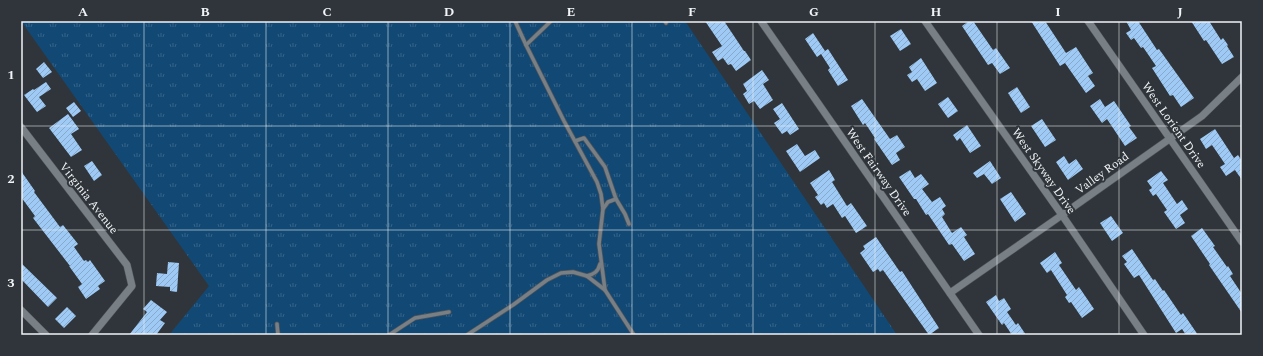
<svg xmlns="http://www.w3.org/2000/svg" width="1263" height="356" font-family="Spectral,serif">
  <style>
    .grass { fill: url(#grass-tufts) }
    .building { fill: url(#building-hatch) }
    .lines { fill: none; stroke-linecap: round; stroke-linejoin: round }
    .lane-casing { stroke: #505459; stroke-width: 5 }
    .street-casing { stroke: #505459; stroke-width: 8 }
    .lane { stroke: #787f85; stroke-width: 3.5 }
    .street { stroke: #787f85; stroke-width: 7 }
    .grid { fill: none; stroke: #f1f4f8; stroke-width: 1; stroke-opacity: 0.55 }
    .labels { text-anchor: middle; stroke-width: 4; stroke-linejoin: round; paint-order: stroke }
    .street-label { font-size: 12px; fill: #f1f4f8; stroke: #2f353a }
    .neatline { fill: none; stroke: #f1f4f8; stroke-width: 1.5 }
    .grid-label { font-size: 13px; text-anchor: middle; font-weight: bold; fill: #f1f4f8 }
  </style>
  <defs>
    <pattern id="grass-tufts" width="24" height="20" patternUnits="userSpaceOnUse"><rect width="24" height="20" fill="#124874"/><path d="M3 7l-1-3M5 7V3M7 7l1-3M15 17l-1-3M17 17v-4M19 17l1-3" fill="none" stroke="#356389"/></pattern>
    <pattern id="building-hatch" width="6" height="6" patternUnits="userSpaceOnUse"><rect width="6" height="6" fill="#9ecaf5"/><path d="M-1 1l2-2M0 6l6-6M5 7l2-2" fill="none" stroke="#88aaca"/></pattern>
  </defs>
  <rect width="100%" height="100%" fill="#2f353a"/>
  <polygon class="grass" points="21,21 685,21 897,335 169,335 209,286"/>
  <g class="building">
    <polygon points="705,21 724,21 744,51 745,51 751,60 736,71 731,64 728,65 723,58 718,61 712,52 722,46"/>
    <polygon points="969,21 973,21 993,50 996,48 1010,68 1000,74 992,63 988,65 962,26"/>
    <polygon points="1031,21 1045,21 1066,53 1076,47 1093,73 1088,76 1095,86 1086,93 1065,63 1060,66"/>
    <polygon points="1126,21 1138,21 1157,50 1159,49 1194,98 1181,107 1173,95 1170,96 1152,68 1156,66 1143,47 1141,48 1134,38 1131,40 1126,33 1131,30"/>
    <polygon points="1191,21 1209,21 1221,40 1223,38 1228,45 1227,46 1234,57 1222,64 1206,40 1204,41"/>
    <polygon points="901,29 911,44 900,51 890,36"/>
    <polygon points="813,33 825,51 822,53 828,49 848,80 838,86 828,70 830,68 821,54 817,57 805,39"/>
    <polygon points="921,58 937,83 925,91 917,79 912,82 907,75 912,72 909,67"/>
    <polygon points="44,62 52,72 43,78 36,69"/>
    <polygon points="762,70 769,80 763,84 773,100 760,109 754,101 749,104 743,94 747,91 743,84"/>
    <polygon points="46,82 51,89 39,97 46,106 37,112 24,95 33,89 34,90"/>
    <polygon points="1017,87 1030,107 1021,113 1008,93"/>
    <polygon points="948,97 958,111 948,118 938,104"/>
    <polygon points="862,99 890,139 897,135 905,147 896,153 900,160 892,165 874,139 875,138 865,123 863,125 851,106"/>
    <polygon points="1100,99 1105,107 1114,101 1131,126 1129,127 1137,138 1125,146 1107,119 1102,123 1090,106"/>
    <polygon points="74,102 81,111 73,117 66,108"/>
    <polygon points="782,103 799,129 790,135 787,131 782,134 774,123 780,119 773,109"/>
    <polygon points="68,114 79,129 71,134 82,150 71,157 49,128"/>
    <polygon points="1042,119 1056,140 1045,147 1031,126"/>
    <polygon points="967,125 981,146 970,153 960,138 957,141 953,135"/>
    <polygon points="1215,129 1234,158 1238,155 1242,161 1242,180 1235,170 1226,176 1220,167 1225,164 1212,145 1206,149 1200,139"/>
    <polygon points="797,144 805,156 815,150 820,158 800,172 786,151"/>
    <polygon points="1064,156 1069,164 1076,159 1083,169 1068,180 1056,162"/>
    <polygon points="92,161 102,175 94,181 84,166"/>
    <polygon points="990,161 1001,178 992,184 984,174 977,178 973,173"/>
    <polygon points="829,170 835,180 832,182 847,206 851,203 867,226 856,233 845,216 842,218 833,204 827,208 824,203 821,205 815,197 818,195 810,183"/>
    <polygon points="910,170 915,178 921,174 929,184 922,189 932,202 940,197 946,206 942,209 945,214 942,217 952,233 961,227 967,235 964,237 975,254 964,261 952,244 949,245 928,214 926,215 916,199 914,199 899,177"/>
    <polygon points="21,171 35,191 34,192 60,227 63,225 78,244 74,247 84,261 86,260 88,262 90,260 105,281 98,286 100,289 86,299 78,287 82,284 69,266 70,266 33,218 35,216 21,197"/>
    <polygon points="1161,171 1168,180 1163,183 1177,204 1182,200 1188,209 1180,215 1185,223 1176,229 1164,212 1167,210 1156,194 1153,196 1149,190 1152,188 1147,181"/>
    <polygon points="1011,192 1026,214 1015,222 1000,199"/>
    <polygon points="1111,216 1123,233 1112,241 1100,223"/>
    <polygon points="1202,228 1215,246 1213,247 1227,267 1228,266 1233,274 1230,276 1242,294 1242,313 1209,265 1210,264 1191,236"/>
    <polygon points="876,237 900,272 902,271 939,328 929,335 883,270 880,272 878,269 873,272 860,253 865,249 863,246"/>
    <polygon points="1132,249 1153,280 1155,279 1163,291 1164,290 1181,315 1183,313 1198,335 1186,335 1182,329 1176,333 1139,275 1134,278 1124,264 1127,262 1122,256"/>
    <polygon points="1055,252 1062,263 1059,265 1076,290 1079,287 1094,309 1082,318 1071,302 1069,303 1065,297 1067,295 1051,270 1047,273 1040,263"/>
    <polygon points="168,262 179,263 177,292 170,291 170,287 156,286 157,273 167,274"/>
    <polygon points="21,263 57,298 48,307 21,279"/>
    <polygon points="996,295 999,301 1004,298 1011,309 1007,312 1016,325 1018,323 1026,335 1012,335 1004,323 1002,325 986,302"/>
    <polygon points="151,300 167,312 160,320 165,323 156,335 129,335 147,312 143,309"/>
    <polygon points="67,307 76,316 64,328 55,319"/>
  </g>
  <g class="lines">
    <g class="lane-casing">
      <g id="lane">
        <polyline points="515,21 526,45 564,121 597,182 601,194 603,209 599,244 605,290"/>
        <polyline points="665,21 666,23"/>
        <polyline points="526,45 551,21"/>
        <polyline points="575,141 584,138 605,167 616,199 625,214 629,224"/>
        <polyline points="603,209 608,202 616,199"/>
        <path d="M 587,276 C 594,274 598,272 600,264"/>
        <polyline points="277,324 278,335"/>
        <polyline points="389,335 415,318 449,312"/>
        <polyline points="467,335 513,305 547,280 561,273 573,272 587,276 605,290 634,335"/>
      </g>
    </g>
    <g class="street-casing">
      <g id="street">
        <polyline points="761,21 979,335"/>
        <polyline points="925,21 1062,215 1144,335"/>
        <polyline points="1088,21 1242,242"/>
        <polyline points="21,127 127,265 132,286 92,335"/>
        <polyline points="950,293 1062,215 1202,116 1242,77"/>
        <polyline points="21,310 46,335"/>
      </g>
    </g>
    <use href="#lane" class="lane"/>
    <use href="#street" class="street"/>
  </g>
  <path class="grid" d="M 144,21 L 144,335M 266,21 L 266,335M 388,21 L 388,335M 510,21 L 510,335M 632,21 L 632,335M 753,21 L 753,335M 875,21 L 875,335M 997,21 L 997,335M 1119,21 L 1119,335M 21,126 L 1242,126M 21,230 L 1242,230"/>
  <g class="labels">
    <g class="street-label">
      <text transform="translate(1174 125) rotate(55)" y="4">West Lorient Drive</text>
      <text transform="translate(1044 171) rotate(55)" y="4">West Skyway Drive</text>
      <text transform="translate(879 172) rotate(55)" y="4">West Fairway Drive</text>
      <text transform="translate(1102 173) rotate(-36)" y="4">Valley Road</text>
      <text transform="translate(89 198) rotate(52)" y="4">Virginia Avenue</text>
    </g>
  </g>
  <rect width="1263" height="356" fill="none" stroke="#2f353a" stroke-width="44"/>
  <rect x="22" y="22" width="1219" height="312" class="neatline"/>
  <g class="grid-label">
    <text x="83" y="16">A</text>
    <text x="205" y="16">B</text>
    <text x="327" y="16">C</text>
    <text x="449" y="16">D</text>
    <text x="571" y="16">E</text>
    <text x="692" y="16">F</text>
    <text x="814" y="16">G</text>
    <text x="936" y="16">H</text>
    <text x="1058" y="16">I</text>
    <text x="1180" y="16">J</text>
    <text x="11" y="79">1</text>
    <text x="11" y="183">2</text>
    <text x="11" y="287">3</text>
  </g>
</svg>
